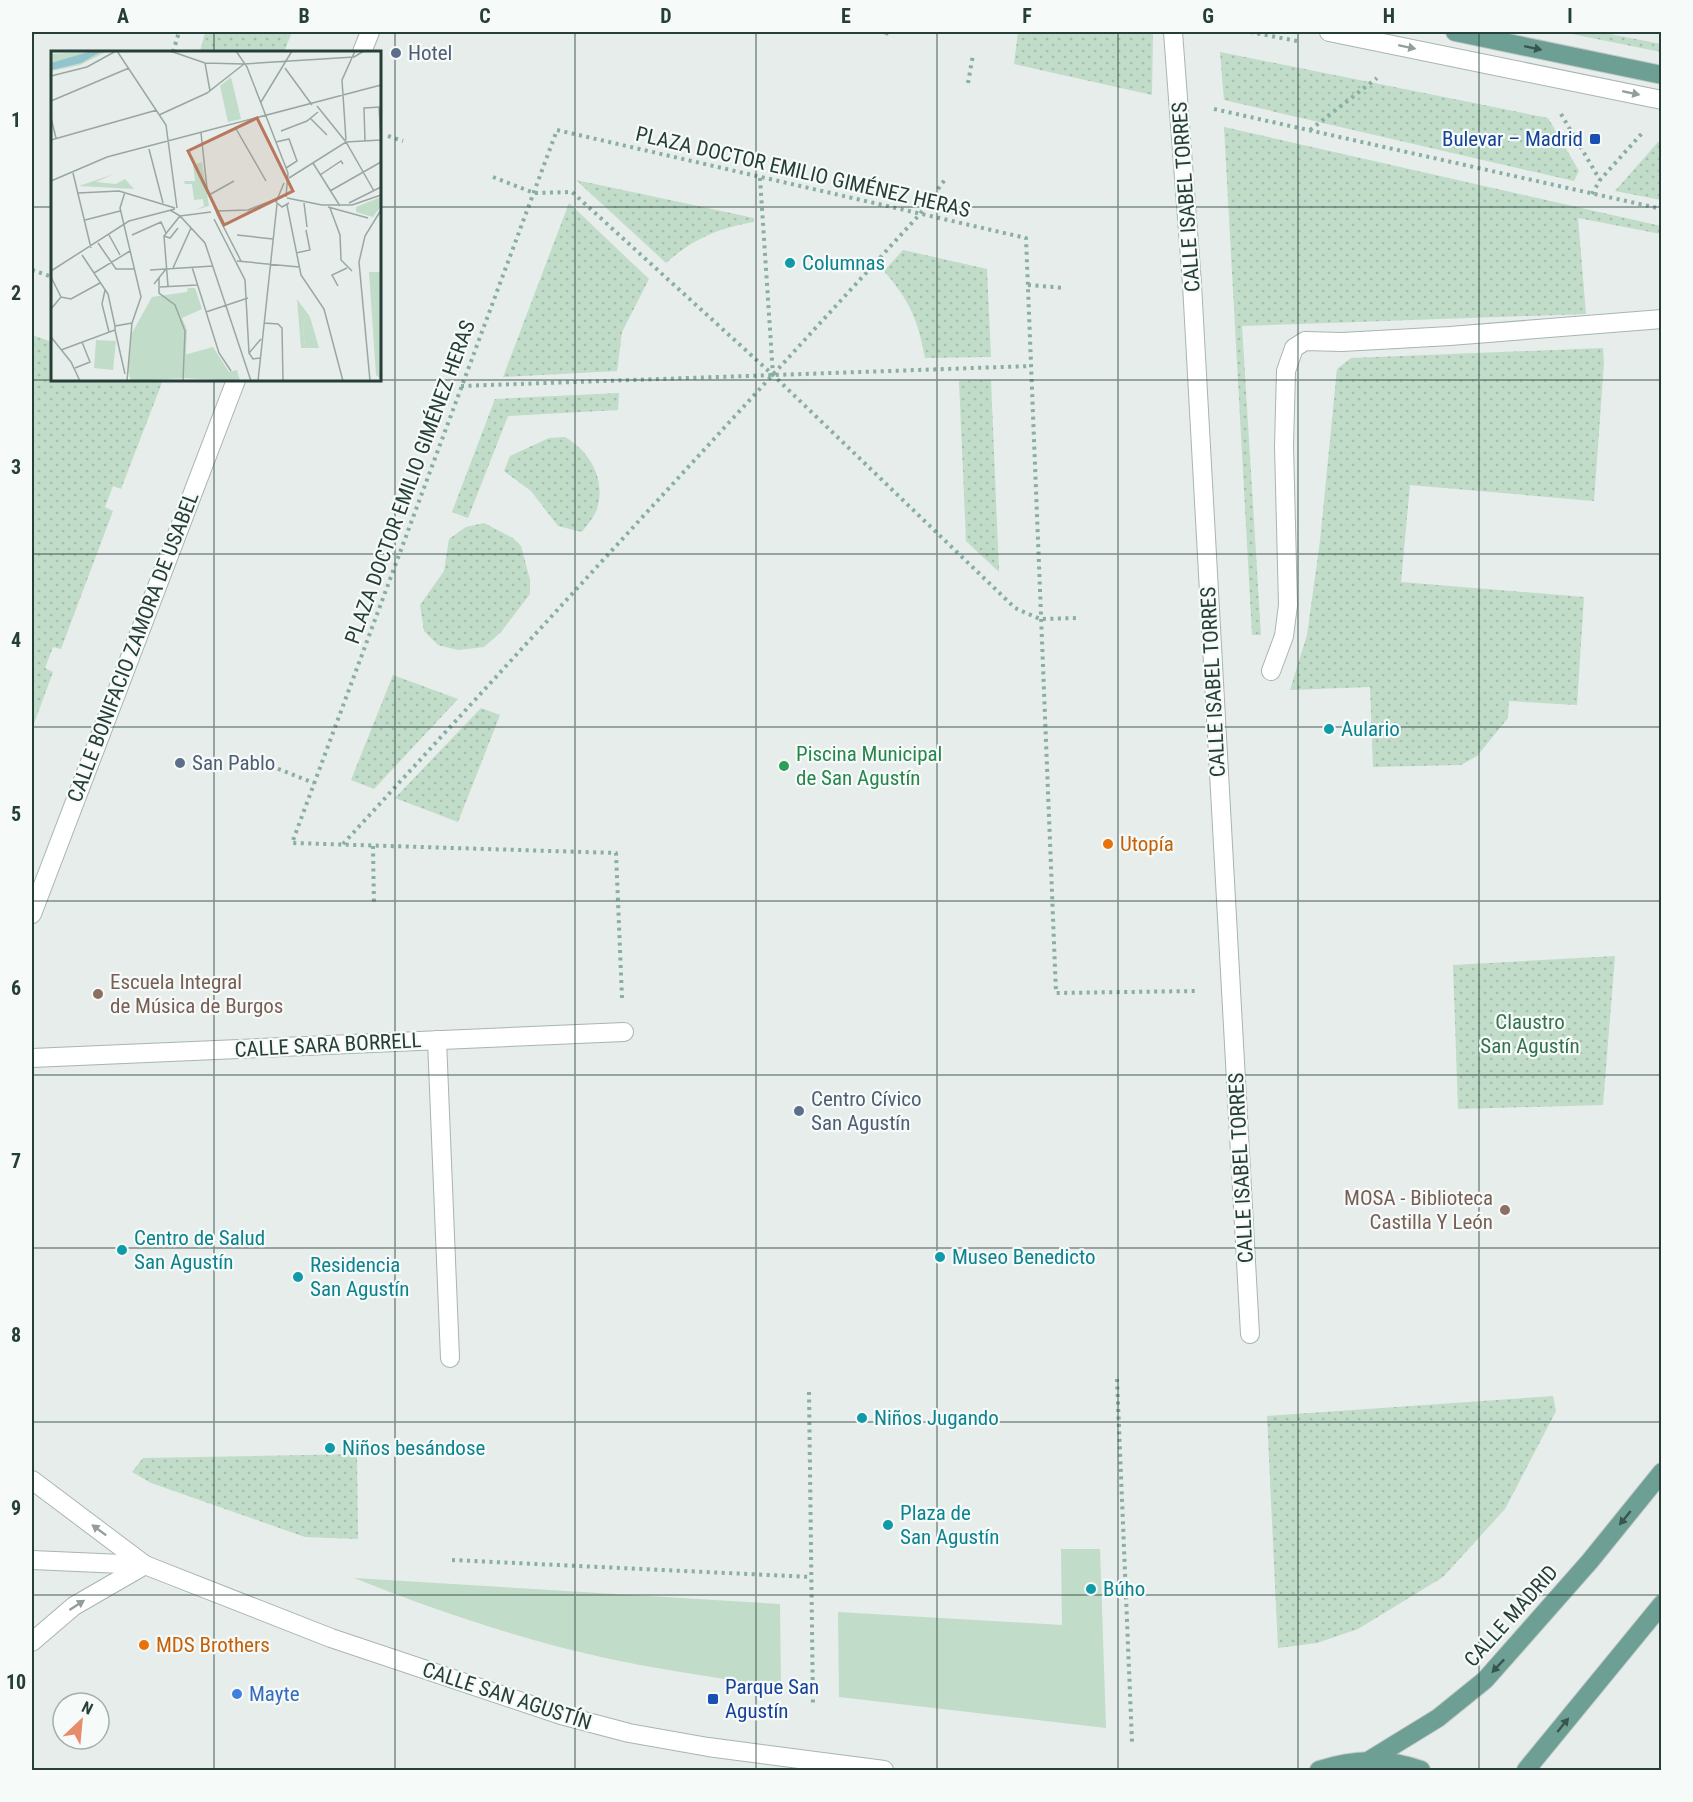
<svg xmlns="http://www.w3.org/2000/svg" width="1693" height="1802" font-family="'Roboto Condensed',sans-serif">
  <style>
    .grass { fill: #c1dcc9 }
    .park { fill: url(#park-dots) }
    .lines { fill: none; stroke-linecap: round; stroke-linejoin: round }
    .minor-casing { stroke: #a9b5b1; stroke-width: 20 }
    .major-casing { stroke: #c2c9c7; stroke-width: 20 }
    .path { stroke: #89aea3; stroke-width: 4; stroke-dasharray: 3 4.5; stroke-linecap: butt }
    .minor { stroke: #fff; stroke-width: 18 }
    .major { stroke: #6e9f94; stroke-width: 18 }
    .oneway { fill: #929e9c }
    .oneway2 { fill: #38564f }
    .grid { fill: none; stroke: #263e38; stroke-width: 1.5; stroke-opacity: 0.55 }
    .service-dot { fill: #5c6f8a; stroke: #f6faf8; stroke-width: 2 }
    .transit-dot { fill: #1a4fb4; stroke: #f6faf8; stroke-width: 2 }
    .culture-dot { fill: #0f9aa8; stroke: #f6faf8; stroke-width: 2 }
    .leisure-dot { fill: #2e9e5b; stroke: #f6faf8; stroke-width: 2 }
    .food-dot { fill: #e8710a; stroke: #f6faf8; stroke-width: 2 }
    .education-dot { fill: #8d6e63; stroke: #f6faf8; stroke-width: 2 }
    .shop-dot { fill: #3f7fe0; stroke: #f6faf8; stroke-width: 2 }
    .labels { text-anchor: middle; stroke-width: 4.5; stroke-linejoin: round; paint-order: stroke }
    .service-label { font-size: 21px; fill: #4e5e75; stroke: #f6faf8; text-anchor: start }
    .transit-label { font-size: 21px; fill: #164399; stroke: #f6faf8; text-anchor: end }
    .street-label { font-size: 21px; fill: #263e38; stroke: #f6faf8 }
    .culture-label { font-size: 21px; fill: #0d838f; stroke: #f6faf8; text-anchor: start }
    .leisure-label { font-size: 21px; fill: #27864d; stroke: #f6faf8; text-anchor: start }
    .food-label { font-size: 21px; fill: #c56008; stroke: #f6faf8; text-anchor: start }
    .education-label { font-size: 21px; fill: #785e54; stroke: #f6faf8; text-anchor: start }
    .park-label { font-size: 21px; fill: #33724d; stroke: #f6faf8 }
    .shop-label { font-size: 21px; fill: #366cbe; stroke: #f6faf8; text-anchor: start }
    .inset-road { fill: none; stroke: #99a7a3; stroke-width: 1.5 }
    .view { fill: #b7785e; fill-opacity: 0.15; stroke: #b7785e; stroke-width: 3 }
    .inset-edge { fill: none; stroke: #263e38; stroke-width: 3 }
    .neatline { fill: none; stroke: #263e38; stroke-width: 2 }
    .grid-label { font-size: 20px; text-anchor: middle; font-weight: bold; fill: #263e38 }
  </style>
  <defs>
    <pattern id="park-dots" width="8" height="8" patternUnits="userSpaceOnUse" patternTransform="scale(1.5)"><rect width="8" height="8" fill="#c1dcc9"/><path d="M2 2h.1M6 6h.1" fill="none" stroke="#a6bead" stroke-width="1.8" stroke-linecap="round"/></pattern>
  </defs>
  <rect width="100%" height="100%" fill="#e6edea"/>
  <g class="grass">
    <polygon points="1061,1549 1100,1549 1106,1728 839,1697 838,1612 1062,1625"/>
    <path d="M 354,1578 L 780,1604 L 781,1688 C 721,1678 660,1670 601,1657 C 517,1638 434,1610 354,1578 Z"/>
  </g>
  <g class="park">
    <polygon points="205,32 292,32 284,52 200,52"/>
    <polygon points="1018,32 1153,32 1152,95 1014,64"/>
    <polygon points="1562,32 1600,32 1661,44 1661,52"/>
    <polygon points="1220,52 1548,118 1579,171 1574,181 1224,100"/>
    <polygon points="1224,127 1661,226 1661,234 1578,218 1586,314 1242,326 1261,635 1252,635"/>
    <polygon points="1658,142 1661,142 1661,200 1615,191"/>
    <path d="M 576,180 L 754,218 L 754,222 C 718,228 693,239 666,263 Z"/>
    <polygon points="569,203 649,279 622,332 617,371 503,377"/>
    <path d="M 903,250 L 987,269 L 991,357 L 925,358 C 918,320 910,301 884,271 Z"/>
    <polygon points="32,335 52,342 52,380 163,380 121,489 113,486 105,507 113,511 61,649 53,647 45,668 53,672 32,729"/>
    <polygon points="1603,348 1604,363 1594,501 1410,485 1401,582 1584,597 1577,705 1509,701 1508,718 1477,756 1461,765 1373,767 1370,687 1290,690 1307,635 1320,541 1337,369 1351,358"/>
    <polygon points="991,380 999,572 966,541 959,381"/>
    <polygon points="619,393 618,410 508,416 468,518 452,512 495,399"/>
    <path d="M 565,437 C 590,452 606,478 597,509 C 595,516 587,525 582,532 L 558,526 L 531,491 L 504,471 L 510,456 L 549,438 Z"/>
    <polygon points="484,523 513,538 521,546 530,580 530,594 501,632 484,647 458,650 438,645 424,631 420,605 444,571 449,539 466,527"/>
    <polygon points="393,675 458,699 374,789 351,780"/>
    <polygon points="481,708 500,715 458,822 395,798"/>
    <polygon points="1615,956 1603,1105 1458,1109 1453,965"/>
    <polygon points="1553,1396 1556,1411 1505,1509 1443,1577 1358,1629 1317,1643 1278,1648 1267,1416"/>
    <polygon points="357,1454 358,1539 305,1537 151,1483 132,1472 143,1458"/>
  </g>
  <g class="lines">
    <g class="minor-casing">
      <g id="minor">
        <polyline points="1173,32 1192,284 1250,1334"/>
        <polyline points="1329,32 1662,100"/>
        <polyline points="362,52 370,32"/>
        <polyline points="1271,671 1284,636 1288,605 1284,446 1286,371 1294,348 1305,341 1342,342 1450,336 1662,319"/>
        <polyline points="32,914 236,380"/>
        <polyline points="437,1040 450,1358"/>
        <polyline points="32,1058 624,1032"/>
        <polyline points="32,1480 145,1565 331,1638 561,1715 629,1733 708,1747 884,1770"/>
        <polyline points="32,1560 145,1565"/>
        <polyline points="32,1642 74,1606 145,1565"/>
      </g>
    </g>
    <g class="major-casing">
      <g id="major">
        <polyline points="1455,32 1662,75"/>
        <polyline points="1368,1761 1438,1718 1485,1680 1590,1561 1662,1472"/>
        <path d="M 1319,1770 C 1353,1759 1388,1758 1421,1770"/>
        <polyline points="1526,1770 1662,1604"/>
      </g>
    </g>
    <g class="path">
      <polyline points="1250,32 1297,41"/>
      <polyline points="886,35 887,32"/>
      <polyline points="173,52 179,32"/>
      <polyline points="968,83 973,55"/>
      <polyline points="1214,109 1662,209"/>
      <polyline points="1561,114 1600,180"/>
      <polyline points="1310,130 1377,78"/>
      <polyline points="388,136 403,141"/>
      <polyline points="493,177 534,193 572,192 773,375 1015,608 1040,619 1080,618"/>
      <polyline points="760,178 773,375"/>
      <polyline points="1592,194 1600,180 1644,131"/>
      <polyline points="32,270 52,277"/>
      <polyline points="1028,285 1065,288"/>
      <polyline points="461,386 1031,366"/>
      <polyline points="271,766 314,783"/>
      <polyline points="343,844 920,214 946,178"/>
      <polyline points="373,846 374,906"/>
      <polyline points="622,998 616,853 292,843 557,130 1026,238 1056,993 1197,991"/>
      <polyline points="1117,1379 1132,1742"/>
      <polyline points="809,1392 813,1707"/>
      <polyline points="452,1560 811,1577"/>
    </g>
    <use href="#minor" class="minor"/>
    <use href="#major" class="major"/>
  </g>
  <defs><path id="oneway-solid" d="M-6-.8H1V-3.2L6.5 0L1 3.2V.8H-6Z" transform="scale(1.5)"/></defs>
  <g class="oneway">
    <use href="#oneway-solid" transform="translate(1407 47) rotate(12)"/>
    <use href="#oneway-solid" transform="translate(1631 93) rotate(12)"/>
    <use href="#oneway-solid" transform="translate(99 1530) rotate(-143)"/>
    <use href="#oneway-solid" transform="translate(77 1605) rotate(-33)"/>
  </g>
  <g class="oneway2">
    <use href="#oneway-solid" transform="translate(1533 48) rotate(12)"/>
    <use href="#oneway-solid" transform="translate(1625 1518) rotate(129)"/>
    <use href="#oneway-solid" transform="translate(1498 1666) rotate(133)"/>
    <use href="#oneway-solid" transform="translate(1563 1725) rotate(-51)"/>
  </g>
  <path class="grid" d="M 214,32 L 214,52M 395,32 L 395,1770M 575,32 L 575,1770M 756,32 L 756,1770M 937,32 L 937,1770M 1118,32 L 1118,1770M 1298,32 L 1298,1770M 1479,32 L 1479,1770M 32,207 L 52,207M 380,207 L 1662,207M 32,380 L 1662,380M 214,380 L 214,1770M 32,554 L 1662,554M 32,727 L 1662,727M 32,901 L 1662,901M 32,1075 L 1662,1075M 32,1248 L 1662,1248M 32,1422 L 1662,1422M 32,1595 L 1662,1595"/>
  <g class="service-dot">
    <circle cx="396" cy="53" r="6"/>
    <circle cx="180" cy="763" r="6"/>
    <circle cx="799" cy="1111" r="6"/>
  </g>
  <g class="transit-dot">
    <rect x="1589" y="133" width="12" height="12" rx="3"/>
    <rect x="707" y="1693" width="12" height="12" rx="3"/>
  </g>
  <g class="culture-dot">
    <circle cx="790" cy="263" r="6"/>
    <circle cx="1329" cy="729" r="6"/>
    <circle cx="122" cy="1250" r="6"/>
    <circle cx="940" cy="1257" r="6"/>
    <circle cx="298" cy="1277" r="6"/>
    <circle cx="862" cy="1418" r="6"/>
    <circle cx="330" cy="1448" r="6"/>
    <circle cx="888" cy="1525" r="6"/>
    <circle cx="1091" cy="1589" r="6"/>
  </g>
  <circle class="leisure-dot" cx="784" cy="766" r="6"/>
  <g class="food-dot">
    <circle cx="1108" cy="844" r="6"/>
    <circle cx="144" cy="1645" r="6"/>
  </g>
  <g class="education-dot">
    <circle cx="98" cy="994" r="6"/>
    <circle cx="1505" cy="1210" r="6"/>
  </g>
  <circle class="shop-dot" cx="237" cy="1694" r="6"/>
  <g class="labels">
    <g class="service-label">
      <text x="408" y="60">Hotel</text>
      <text x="192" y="770">San Pablo</text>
      <text x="811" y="1106">Centro Cívico<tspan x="811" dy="24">San Agustín</tspan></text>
    </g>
    <g class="transit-label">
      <text x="1583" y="146">Bulevar – Madrid</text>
      <text x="725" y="1694" text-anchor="start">Parque San<tspan x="725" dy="24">Agustín</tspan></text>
    </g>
    <g class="street-label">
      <text transform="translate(803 172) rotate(13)" y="7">PLAZA DOCTOR EMILIO GIMÉNEZ HERAS</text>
      <text transform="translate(1186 197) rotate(-94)" y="7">CALLE ISABEL TORRES</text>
      <text transform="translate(410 482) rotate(-70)" y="7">PLAZA DOCTOR EMILIO GIMÉNEZ HERAS</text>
      <text transform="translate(133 647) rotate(-69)" y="7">CALLE BONIFACIO ZAMORA DE USABEL</text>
      <text transform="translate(1213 682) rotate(-93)" y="7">CALLE ISABEL TORRES</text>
      <text transform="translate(328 1045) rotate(-3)" y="7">CALLE SARA BORRELL</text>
      <text transform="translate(1241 1168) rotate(-93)" y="7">CALLE ISABEL TORRES</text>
      <text transform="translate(1511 1616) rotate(-48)" y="7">CALLE MADRID</text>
      <text transform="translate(507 1696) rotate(18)" y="7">CALLE SAN AGUSTÍN</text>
    </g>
    <g class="culture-label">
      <text x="802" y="270">Columnas</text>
      <text x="1341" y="736">Aulario</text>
      <text x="134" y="1245">Centro de Salud<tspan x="134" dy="24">San Agustín</tspan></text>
      <text x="952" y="1264">Museo Benedicto</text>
      <text x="310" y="1272">Residencia<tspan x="310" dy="24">San Agustín</tspan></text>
      <text x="874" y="1425">Niños Jugando</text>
      <text x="342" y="1455">Niños besándose</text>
      <text x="900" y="1520">Plaza de<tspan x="900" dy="24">San Agustín</tspan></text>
      <text x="1103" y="1596">Búho</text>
    </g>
    <g class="leisure-label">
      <text x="796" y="761">Piscina Municipal<tspan x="796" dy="24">de San Agustín</tspan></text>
    </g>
    <g class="food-label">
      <text x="1120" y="851">Utopía</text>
      <text x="156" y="1652">MDS Brothers</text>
    </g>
    <g class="education-label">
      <text x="110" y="989">Escuela Integral<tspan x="110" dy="24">de Música de Burgos</tspan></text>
      <text x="1493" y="1205" text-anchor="end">MOSA - Biblioteca<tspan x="1493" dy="24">Castilla Y León</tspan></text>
    </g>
    <g class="park-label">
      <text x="1530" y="1029">Claustro<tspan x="1530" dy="24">San Agustín</tspan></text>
    </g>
    <g class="shop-label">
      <text x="249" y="1701">Mayte</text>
    </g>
  </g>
  <g transform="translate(51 51)">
    <rect width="330" height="330" fill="#e6edea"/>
    <path d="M 57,0 L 29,14 L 0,20 L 0,3 ZM 330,146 L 330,155 L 322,166 L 305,161 L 305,156 ZM 318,221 L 330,221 L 330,328 L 325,324 ZM 246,248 L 259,266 L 254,267 L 252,275 L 254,297 L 250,297 ZM 45,289 L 65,290 L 62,319 L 43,317 ZM 162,296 L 178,321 L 186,319 L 189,330 L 134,327 L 133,304 Z" fill="#c1dcc9"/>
    <path d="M 180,26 L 190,68 L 177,71 L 169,35 ZM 151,111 L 158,155 L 144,159 L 153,155 L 152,148 L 143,149 L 141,133 L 134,133 L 133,130 L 144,130 L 142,114 ZM 63,123 L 45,131 L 65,133 L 74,128 L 83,138 L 28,135 ZM 137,237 L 144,237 L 151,258 L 131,267 L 136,279 L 134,327 L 80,330 L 77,319 L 81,282 L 101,246 L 136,241 ZM 259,266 L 268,297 L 254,297 L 252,275 L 254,267 Z" fill="#c1dcc9"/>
    <path d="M 41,0 L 51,0 L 30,12 L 0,19 L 0,12 Z" fill="#93c3cd"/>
    <path class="inset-road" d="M 66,0 L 115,74 L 126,157M 119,0 L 154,12 L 193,13 L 303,6 L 313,0M 185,0 L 196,16 L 237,122 L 235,146M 154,12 L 159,40M 234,17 L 261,54M 0,25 L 36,16 L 65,0M 0,50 L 78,17M 210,51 L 241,0M 266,55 L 295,91 L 323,140M 328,56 L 330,89M 108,64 L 156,42 L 193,13M 0,67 L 5,87M 260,68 L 276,84M 184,76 L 215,130M 230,80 L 256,70 L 267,61M 150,82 L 156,137 L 167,165M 0,89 L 106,59M 295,89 L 291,29 L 304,0M 314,90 L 313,57 L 330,56M 225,91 L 238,88 L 246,110 L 235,117M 98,98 L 112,152M 262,112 L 289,155M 22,122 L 40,197M 269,124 L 290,110 L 292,113M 238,127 L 295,91 L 330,89M 0,130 L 56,106 L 330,34M 233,132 L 225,151 L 231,156 L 238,152M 279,140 L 330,111M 27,142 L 68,140 L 124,157M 158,144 L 183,130M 236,147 L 271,154 L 301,154M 253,152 L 256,176M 298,152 L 330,136M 236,154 L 250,224 L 273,258 L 292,330M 301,154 L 330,144M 277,156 L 317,167M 279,157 L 289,184 L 290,209 L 301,220 L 297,216M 119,159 L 129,165 L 160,161M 166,160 L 197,159 L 225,148M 167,165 L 190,210M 163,168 L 194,229 L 198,302M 34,169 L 69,160M 58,184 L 69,204M 81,184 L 110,171 L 115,182M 186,184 L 222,188M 113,185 L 119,187 L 127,177M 47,192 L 65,218 L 84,218M 245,202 L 259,199 L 255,179M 31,204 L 57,243 L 64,275M 186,210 L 248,216M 141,216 L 168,302 L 180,320M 122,217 L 140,177M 99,219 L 162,215M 0,220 L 78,170 L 124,158M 43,222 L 79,200M 0,226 L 10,246M 108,227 L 108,242 L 124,254 L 134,280 L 132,330M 103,233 L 115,218M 117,235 L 113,185 L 129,165 L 154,192 L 200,330M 287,235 L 281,224 L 296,217M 109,236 L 146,234M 54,239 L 51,253 L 58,281M 0,258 L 10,246 L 20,248 L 49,232M 155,261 L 197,247M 213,272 L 227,273 L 231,277 L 232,330M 64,275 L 81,272 L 90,246 L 69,157 L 74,141M 64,279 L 74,323M 0,286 L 20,311 L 29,330M 10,299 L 64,279 L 64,275M 209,307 L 202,308 L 198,302 L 210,288M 24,317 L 39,311 L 31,291M 76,330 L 81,272M 207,330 L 226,153M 319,330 L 308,211 L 314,185 L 330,159"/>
    <path class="view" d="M 206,67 L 242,140 L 173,174 L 137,100 Z"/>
    <rect width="330" height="330" class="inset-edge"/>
  </g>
  <rect width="1693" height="1802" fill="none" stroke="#f6faf8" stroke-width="66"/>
  <g transform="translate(81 1721) rotate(26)"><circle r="28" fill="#f6faf8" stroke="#a3afab" stroke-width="1.5"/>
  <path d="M0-4.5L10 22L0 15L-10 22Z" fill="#e78c6a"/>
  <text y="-9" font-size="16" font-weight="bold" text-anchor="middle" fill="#263e38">N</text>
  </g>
  <rect x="33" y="33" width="1627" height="1736" class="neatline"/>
  <g class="grid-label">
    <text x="123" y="23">A</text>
    <text x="304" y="23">B</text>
    <text x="485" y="23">C</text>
    <text x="666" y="23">D</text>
    <text x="846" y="23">E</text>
    <text x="1027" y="23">F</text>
    <text x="1208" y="23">G</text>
    <text x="1389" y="23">H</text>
    <text x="1570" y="23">I</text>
    <text x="16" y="127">1</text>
    <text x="16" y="300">2</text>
    <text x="16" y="474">3</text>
    <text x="16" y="647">4</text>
    <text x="16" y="821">5</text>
    <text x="16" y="995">6</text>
    <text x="16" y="1168">7</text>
    <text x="16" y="1342">8</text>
    <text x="16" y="1515">9</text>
    <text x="16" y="1689">10</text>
  </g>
</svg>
